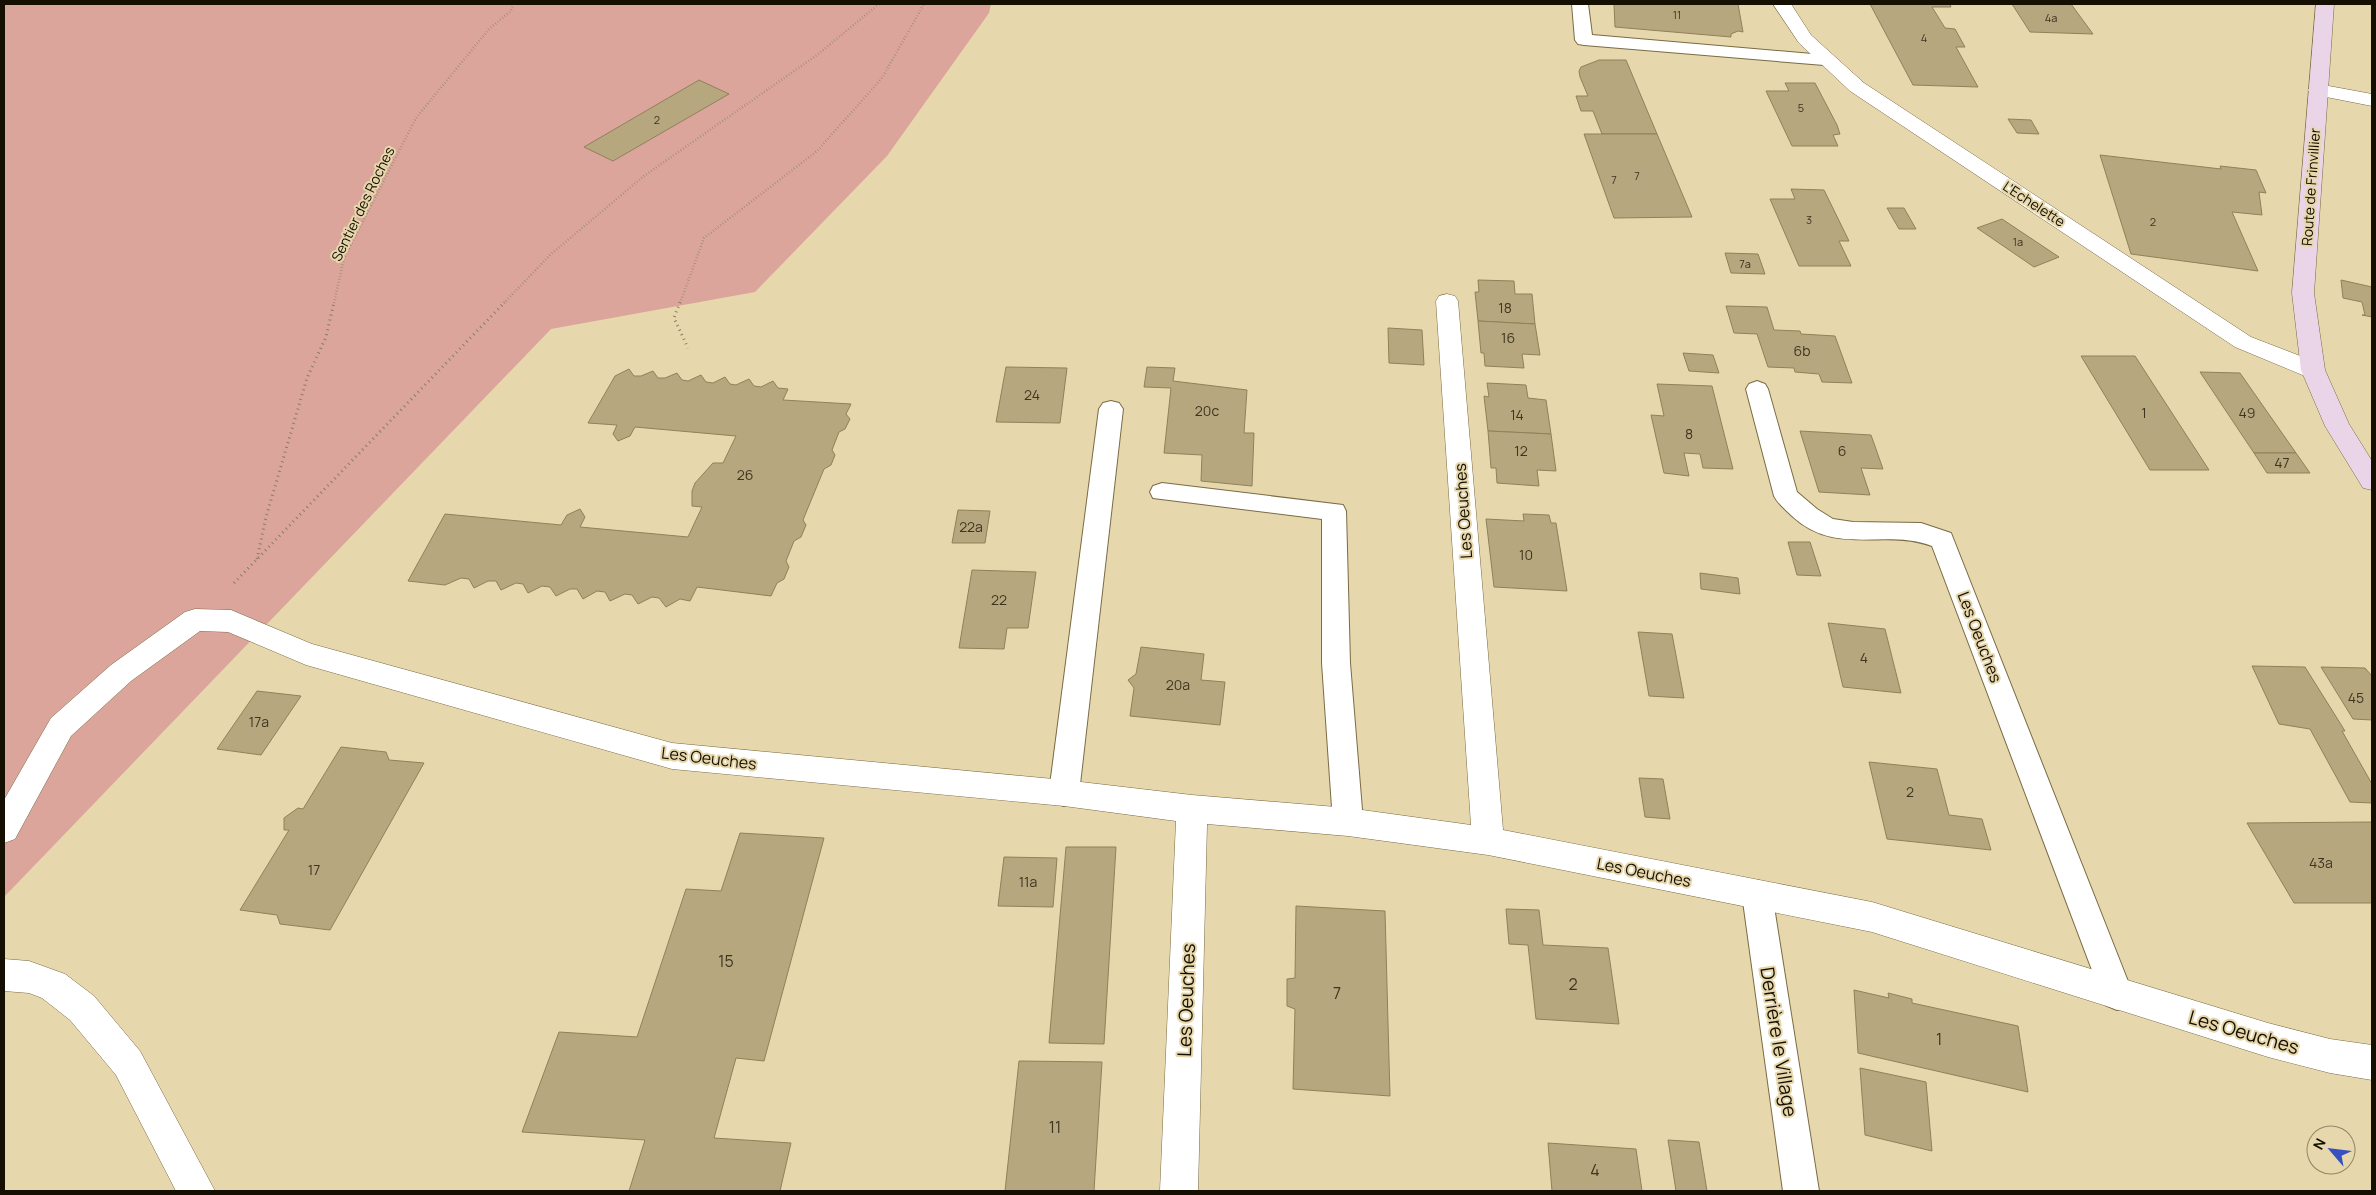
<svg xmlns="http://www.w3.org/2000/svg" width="2376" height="1195" font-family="Manrope,sans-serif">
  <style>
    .green { fill: #dba59c }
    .building { fill: #b7a77e; stroke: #908159 }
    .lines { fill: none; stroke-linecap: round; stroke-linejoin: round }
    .lane-casing { stroke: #7a6b44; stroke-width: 2 }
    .street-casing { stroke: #7a6b44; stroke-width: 1 }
    .secondary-casing { stroke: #7a6b44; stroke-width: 1 }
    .path-far1 { stroke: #897e60; stroke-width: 2.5; stroke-dasharray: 0.5 2.5; stroke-linecap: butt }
    .path { stroke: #897e60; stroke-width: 3; stroke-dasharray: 1 4; stroke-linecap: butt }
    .lane { fill: #fff; fill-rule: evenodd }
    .street { fill: #fff; fill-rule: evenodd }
    .secondary { fill: #e9d4e8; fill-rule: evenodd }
    .labels { text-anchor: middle; stroke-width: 4; stroke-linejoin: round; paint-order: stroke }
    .far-number-label { font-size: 11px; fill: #3e3521 }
    .far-street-label { font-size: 14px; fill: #150f02; stroke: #e7d7ac }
    .number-label { font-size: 14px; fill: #3e3521 }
    .street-label { font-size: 16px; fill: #150f02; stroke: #e7d7ac }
    .near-number-label { font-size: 16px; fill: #3e3521 }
    .near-street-label { font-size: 19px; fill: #150f02; stroke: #e7d7ac }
  </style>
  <rect width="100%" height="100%" fill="#e7d7ac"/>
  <polygon class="green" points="4,4 991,4 989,13 887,156 755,292 551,329 4,897"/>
  <g class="building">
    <polygon points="1614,4 1738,4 1743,32 1738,31 1731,34 1731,37 1615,27"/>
    <polygon points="1870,4 1950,4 1951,7 1932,7 1945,28 1955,29 1965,47 1956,47 1978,87 1913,85"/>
    <polygon points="2012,4 2071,4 2093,34 2030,32"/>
    <polygon points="1599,60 1626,60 1657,134 1602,134 1593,111 1581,111 1576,96 1588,96 1580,77 1579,71 1581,67"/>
    <polygon points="699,80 729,94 613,161 584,147"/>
    <polygon points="1785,83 1815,83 1837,125 1840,134 1833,135 1838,146 1792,146 1766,91 1789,91"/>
    <polygon points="2008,119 2031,120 2039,134 2017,133"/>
    <polygon points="1584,134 1657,134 1692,217 1614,218"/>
    <polygon points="2100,155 2221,169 2220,166 2256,170 2266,193 2259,192 2262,215 2232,212 2258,271 2131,254"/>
    <polygon points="1791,189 1824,190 1849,241 1839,241 1851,266 1799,266 1770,199 1795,199"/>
    <polygon points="1887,208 1904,208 1916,229 1899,229"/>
    <polygon points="2002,219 2059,257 2034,267 1977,228"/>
    <polygon points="1725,253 1758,254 1765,274 1731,273"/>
    <polygon points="1478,280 1514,281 1515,294 1532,294 1535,324 1478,321 1475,292 1479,292"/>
    <polygon points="2341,280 2372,287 2372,317 2362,315 2365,315 2362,302 2343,298"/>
    <polygon points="1726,306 1767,307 1774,330 1800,331 1801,334 1835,336 1852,383 1822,382 1819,374 1795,372 1794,368 1768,367 1757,334 1734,333"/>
    <polygon points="1478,321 1535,324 1540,355 1522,354 1524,368 1485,366 1484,353 1481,353"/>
    <polygon points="1388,328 1422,330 1424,365 1389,363"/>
    <polygon points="1683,353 1713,355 1719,373 1689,371"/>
    <polygon points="2081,356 2135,356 2209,470 2150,470"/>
    <polygon points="1006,367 1067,368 1060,423 996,422"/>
    <polygon points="1147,367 1175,368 1173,381 1247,390 1244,433 1254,433 1252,486 1201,481 1202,455 1164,453 1171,388 1144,387"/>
    <polygon points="629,369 634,376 641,376 653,371 658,378 665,378 677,373 682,380 688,381 701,375 706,382 713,383 725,377 730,384 736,385 749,379 754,386 761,387 773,381 778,388 788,389 783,400 851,404 846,414 850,419 845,429 839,432 832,450 835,455 831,465 824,469 803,520 806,525 801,537 794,541 786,561 789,567 784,579 777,583 771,596 697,587 690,601 680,599 666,607 659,598 652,597 638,604 632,595 625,594 610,601 605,592 597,591 583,599 577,589 570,589 556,596 550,587 542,586 528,593 523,584 516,583 501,590 496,581 488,581 474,588 469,579 461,578 445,585 408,581 445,514 561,525 567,515 580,509 585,517 580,527 688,537 702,507 692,506 692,491 695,483 713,463 723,463 736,436 635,427 630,436 618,441 613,434 617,425 588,423 615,376"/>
    <polygon points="2200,372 2240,373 2296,453 2254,453"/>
    <polygon points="1487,383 1526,385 1528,398 1546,400 1551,434 1488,431 1484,396 1489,397"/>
    <polygon points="1657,384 1712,386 1733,469 1703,468 1700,454 1684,453 1689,476 1664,473 1651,415 1664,416"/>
    <polygon points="1488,431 1551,434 1556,471 1537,470 1539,486 1497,483 1496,468 1491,468"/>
    <polygon points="1800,431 1871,435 1883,469 1861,468 1870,495 1819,492"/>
    <polygon points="2254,453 2296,453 2310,473 2267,473"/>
    <polygon points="958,510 990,511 985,543 952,543"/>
    <polygon points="1523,514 1549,515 1551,523 1556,523 1567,591 1494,587 1486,519 1524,521"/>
    <polygon points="1788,542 1810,542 1821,576 1797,575"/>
    <polygon points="972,570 1036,572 1028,628 1007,628 1004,649 959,648"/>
    <polygon points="1700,573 1738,578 1740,594 1701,589"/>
    <polygon points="1828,623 1885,629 1901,693 1843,687"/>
    <polygon points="1638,632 1672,634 1684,698 1649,696"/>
    <polygon points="1141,647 1204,654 1201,680 1225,682 1220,725 1130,716 1134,688 1128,680 1136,674"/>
    <polygon points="2252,666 2305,667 2345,731 2342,731 2372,784 2372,803 2350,802 2310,729 2279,724"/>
    <polygon points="2321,667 2365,668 2372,676 2372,720 2353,719"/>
    <polygon points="257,691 301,696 261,755 217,749"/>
    <polygon points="341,747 386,752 389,760 424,763 330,930 280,924 277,915 240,910 289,830 284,830 284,818 298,808 303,809"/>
    <polygon points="1869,762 1937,769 1949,815 1982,819 1991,850 1887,839"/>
    <polygon points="1639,778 1663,779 1670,819 1645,817"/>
    <polygon points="2372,822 2372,903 2294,903 2247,823"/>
    <polygon points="740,833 824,838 764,1061 736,1058 714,1138 791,1143 780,1191 629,1191 645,1140 522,1132 559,1032 637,1037 686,889 721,891"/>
    <polygon points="1066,847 1116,847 1104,1044 1049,1043"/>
    <polygon points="1004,857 1057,858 1053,907 998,906"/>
    <polygon points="1296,906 1385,911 1390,1096 1293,1089 1295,1009 1287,1006 1287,979 1295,978"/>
    <polygon points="1506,909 1539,910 1543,945 1608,948 1619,1024 1536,1019 1528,945 1509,944"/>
    <polygon points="1854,990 1889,998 1888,993 1912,999 1912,1003 2018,1026 2028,1092 1858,1053"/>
    <polygon points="1019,1061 1102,1062 1094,1191 1005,1191"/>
    <polygon points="1860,1068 1926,1082 1932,1151 1865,1135"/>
    <polygon points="1668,1140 1699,1142 1707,1191 1676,1191"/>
    <polygon points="1548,1143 1636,1149 1642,1191 1552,1191"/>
  </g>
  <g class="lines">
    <g class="lane-casing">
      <g id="lane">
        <polygon points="1572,4 1588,4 1592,35 1824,55 1830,56 1833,60 1830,64 1824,65 1584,45 1578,44 1575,40"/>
        <path d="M 1757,381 L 1765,384 L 1768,389 L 1797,492 L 1817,509 L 1833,519 L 1853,522 L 1921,523 L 1951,533 L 2133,994 L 2129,1005 L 2117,1010 L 2105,1005 L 2101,994 L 1932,546 C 1884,528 1836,557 1792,516 C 1785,509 1778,504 1774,496 L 1746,389 L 1749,384 Z"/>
        <polygon points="1111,401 1119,403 1123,409 1079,793 1074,802 1064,806 1054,802 1049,793 1099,409 1103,403"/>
        <polygon points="1162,483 1343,505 1346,511 1350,663 1363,822 1359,831 1348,835 1337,831 1333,822 1322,663 1322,519 1153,498 1150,492 1153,486"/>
        <polygon points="1757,880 1768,884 1772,894 1819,1191 1783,1191 1742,894 1746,884"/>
      </g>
    </g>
    <g class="street-casing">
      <g id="street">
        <polygon points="1773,4 1791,4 1811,35 1864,83 2251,337 2321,364 2325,370 2321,376 2313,378 2305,376 2235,347 1850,91 1799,43"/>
        <polygon points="2318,84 2372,94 2372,106 2311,94 2308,90 2311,86"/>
        <polygon points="1447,294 1455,296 1458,301 1503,830 1872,902 2268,1023 2330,1039 2372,1045 2372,1080 2330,1073 2268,1057 1872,932 1488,855 1348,836 1207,824 1198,1191 1160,1191 1176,821 1064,806 672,769 306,665 228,632 200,631 131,681 71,736 15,839 4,843 4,800 51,718 111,665 185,612 195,609 231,610 312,644 672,743 1064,780 1192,795 1348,808 1471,825 1436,301 1439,296"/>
        <polygon points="4,959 29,961 65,974 94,996 140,1051 215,1191 176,1191 116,1075 70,1020 42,998 29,993 4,991"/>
      </g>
    </g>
    <g class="secondary-casing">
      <polygon id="secondary" points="2316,4 2334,4 2314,293 2325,370 2349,424 2372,461 2372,490 2363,488 2325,426 2301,370 2292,293"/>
    </g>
    <g class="path-far1">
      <polyline points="334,303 344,258 416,118 489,29 511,11 513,4"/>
      <polyline points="504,303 550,255 644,176 817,55 879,4"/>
      <polyline points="680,303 704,238 817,151 882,78 924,4"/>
    </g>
    <g class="path">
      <polyline points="680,302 674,318 688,348"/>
      <polyline points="257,559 266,517 307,378 326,337 334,302"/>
      <polyline points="234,583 505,302"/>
    </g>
    <use href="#lane" class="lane"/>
    <use href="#street" class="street"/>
    <use href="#secondary" class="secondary"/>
  </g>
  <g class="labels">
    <g class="far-number-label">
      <text x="1677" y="19">11</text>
      <text x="2051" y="22">4a</text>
      <text x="1924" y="42">4</text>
      <text x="1801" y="112">5</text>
      <text x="657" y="124">2</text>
      <text x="1637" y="180">7</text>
      <text x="1614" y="184">7</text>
      <text x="1809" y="224">3</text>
      <text x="2153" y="226">2</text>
      <text x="2018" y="246">1a</text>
      <text x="1745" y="268">7a</text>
    </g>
    <g class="far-street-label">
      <text transform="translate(2311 187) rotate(-86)" y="5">Route de Frinvillier</text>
      <text transform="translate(363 204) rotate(-64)" y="5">Sentier des Roches</text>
      <text transform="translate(2034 204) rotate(33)" y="5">L'Echelette</text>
    </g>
    <g class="number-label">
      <text x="1505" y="313">18</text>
      <text x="1508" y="343">16</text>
      <text x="1802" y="356">6b</text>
      <text x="1032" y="400">24</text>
      <text x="1207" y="416">20c</text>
      <text x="2144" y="418">1</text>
      <text x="2247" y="418">49</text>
      <text x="1517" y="420">14</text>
      <text x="1689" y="439">8</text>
      <text x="1521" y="456">12</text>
      <text x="1842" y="456">6</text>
      <text x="2282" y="468">47</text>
      <text x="745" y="480">26</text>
      <text x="971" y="532">22a</text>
      <text x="1526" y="560">10</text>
      <text x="999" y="605">22</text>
      <text x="1864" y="663">4</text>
      <text x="1178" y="690">20a</text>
      <text x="2356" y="703">45</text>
      <text x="259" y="727">17a</text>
      <text x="1910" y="797">2</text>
      <text x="2321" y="868">43a</text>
      <text x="314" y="875">17</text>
      <text x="1028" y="887">11a</text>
    </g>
    <g class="street-label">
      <text transform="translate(1463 511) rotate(-94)" y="6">Les Oeuches</text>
      <text transform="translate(1980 637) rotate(69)" y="6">Les Oeuches</text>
      <text transform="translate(709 758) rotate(7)" y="6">Les Oeuches</text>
      <text transform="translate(1644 872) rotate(11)" y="6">Les Oeuches</text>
    </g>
    <g class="near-number-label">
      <text x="726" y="967">15</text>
      <text x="1573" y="990">2</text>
      <text x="1337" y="999">7</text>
      <text x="1939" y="1045">1</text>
      <text x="1055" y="1133">11</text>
      <text x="1595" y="1176">4</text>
    </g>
    <g class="near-street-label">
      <text transform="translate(1186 1000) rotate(-88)" y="7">Les Oeuches</text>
      <text transform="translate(2244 1032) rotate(16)" y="7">Les Oeuches</text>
      <text transform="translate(1779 1042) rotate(81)" y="7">Derrière le Village</text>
    </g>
  </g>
  <rect width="2376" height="1195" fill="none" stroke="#150f02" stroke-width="10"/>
  <g transform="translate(2331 1150) rotate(298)"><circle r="24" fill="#e7d7ac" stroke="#938768"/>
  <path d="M0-4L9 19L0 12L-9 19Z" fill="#384fc1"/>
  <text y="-8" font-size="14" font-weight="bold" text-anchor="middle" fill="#150f02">N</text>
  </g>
</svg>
